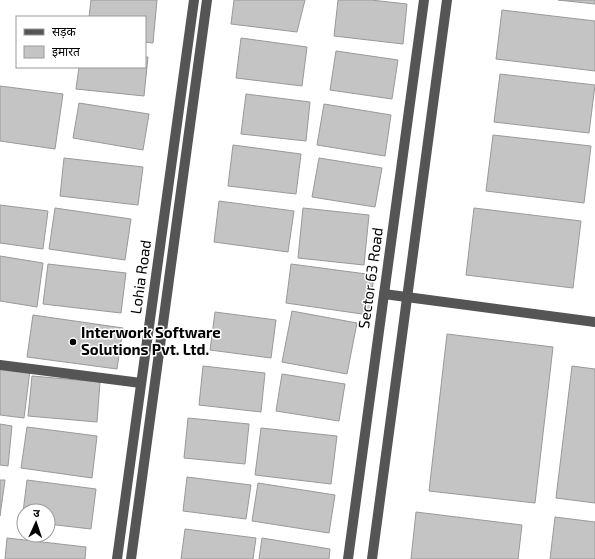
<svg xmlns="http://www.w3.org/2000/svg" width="595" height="559" font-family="'Exo 2','Noto Sans Devanagari',sans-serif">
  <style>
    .building { fill: #c4c4c4; stroke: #999 }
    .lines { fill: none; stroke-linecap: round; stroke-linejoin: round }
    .minor { stroke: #555; stroke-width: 10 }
    .poi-dot { fill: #000; stroke: #fff; stroke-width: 1.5 }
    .labels { text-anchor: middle; stroke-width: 3; stroke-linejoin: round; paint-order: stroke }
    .street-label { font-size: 15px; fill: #000; stroke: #fff }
    .poi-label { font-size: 15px; font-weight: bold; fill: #000; stroke: #fff; text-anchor: start }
  </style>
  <rect width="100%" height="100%" fill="#fff"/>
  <g class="building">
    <polygon points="91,0 157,0 153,43 145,42 145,17 89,17"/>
    <polygon points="234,0 305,0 297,32 231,24"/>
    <polygon points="338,0 371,0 407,4 403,44 334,36"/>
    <polygon points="558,0 595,0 595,4"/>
    <polygon points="502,10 595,21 595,71 496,59"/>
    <polygon points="241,38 307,47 302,86 236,78"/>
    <polygon points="336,51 398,60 392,99 330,90"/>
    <polygon points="145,57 148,57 144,96 76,89 79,67 145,67"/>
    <polygon points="500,74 595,85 589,133 494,122"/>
    <polygon points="0,86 63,94 55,149 0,141"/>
    <polygon points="246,94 310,102 306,141 241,134"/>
    <polygon points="79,103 149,114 143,150 73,138"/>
    <polygon points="324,104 391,115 385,156 317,145"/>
    <polygon points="493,135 591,146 584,203 486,191"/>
    <polygon points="233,145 301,154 296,194 228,186"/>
    <polygon points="64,158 143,167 138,205 60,196"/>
    <polygon points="319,158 382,168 375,207 312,197"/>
    <polygon points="219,201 294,211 288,252 214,242"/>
    <polygon points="0,205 48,211 43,249 0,243"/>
    <polygon points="55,208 131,219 125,260 49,249"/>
    <polygon points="303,208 369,215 364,265 298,258"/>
    <polygon points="474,208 581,221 573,288 466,275"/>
    <polygon points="0,256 43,263 37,307 0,301"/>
    <polygon points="48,264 126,273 121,313 43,304"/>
    <polygon points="291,264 374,275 369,315 286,303"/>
    <polygon points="292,311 357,323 347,374 282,362"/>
    <polygon points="215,312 276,320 271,358 210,350"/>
    <polygon points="33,315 123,328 117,369 27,357"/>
    <polygon points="447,334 553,347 535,503 429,491"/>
    <polygon points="203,366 265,373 261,412 199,405"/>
    <polygon points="572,366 595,369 595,503 556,498"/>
    <polygon points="0,367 30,370 24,418 0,415"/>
    <polygon points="282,374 345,384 339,421 276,411"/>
    <polygon points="32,376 100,382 97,422 28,416"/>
    <polygon points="188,418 249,424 245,464 184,458"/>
    <polygon points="0,424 12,426 8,466 0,465"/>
    <polygon points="27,427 97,436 92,478 21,468"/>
    <polygon points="261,428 337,436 331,484 255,475"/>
    <polygon points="187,477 251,485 246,519 183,511"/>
    <polygon points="0,480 5,480 0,516"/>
    <polygon points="27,480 96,489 91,529 48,524 48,511 24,511 24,521 22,520"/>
    <polygon points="258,483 335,495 329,533 252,521"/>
    <polygon points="416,512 522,525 518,559 411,559"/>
    <polygon points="555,517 595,522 595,559 550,559"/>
    <polygon points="185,529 256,538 253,559 181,559"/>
    <polygon points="7,538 86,547 85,559 5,559"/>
    <polygon points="262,538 330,549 329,559 259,559"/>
  </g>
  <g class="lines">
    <g class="minor">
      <polyline points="384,294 595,322"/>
      <polyline points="0,365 141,383"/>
      <polyline points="117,559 194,0"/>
      <polyline points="131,559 207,0"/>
      <polyline points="348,559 424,0"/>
      <polyline points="372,559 447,0"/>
    </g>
  </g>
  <circle class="poi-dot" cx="73" cy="342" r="4"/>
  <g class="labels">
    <g class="street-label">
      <text transform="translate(141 277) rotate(-82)" y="5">Lohia Road</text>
      <text transform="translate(371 278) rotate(-82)" y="5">Sector 63 Road</text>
    </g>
    <g class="poi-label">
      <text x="81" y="338">Interwork Software<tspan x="81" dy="17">Solutions Pvt. Ltd.</tspan></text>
    </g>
  </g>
  <rect x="16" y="16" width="130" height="52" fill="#ffffff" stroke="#999999"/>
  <rect x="24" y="29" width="20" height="6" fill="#555555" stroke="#999999"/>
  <text x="52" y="36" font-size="12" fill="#000000">सड़क</text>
  <rect x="24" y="46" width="20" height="12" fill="#c4c4c4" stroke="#999999"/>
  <text x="52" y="56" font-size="12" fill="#000000">इमारत</text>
  <g transform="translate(36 523) rotate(3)"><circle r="19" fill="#ffffff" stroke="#999999"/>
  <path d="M0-3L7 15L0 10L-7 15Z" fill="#000000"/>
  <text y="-6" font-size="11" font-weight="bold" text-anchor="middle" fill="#000000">उ</text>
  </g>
</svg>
